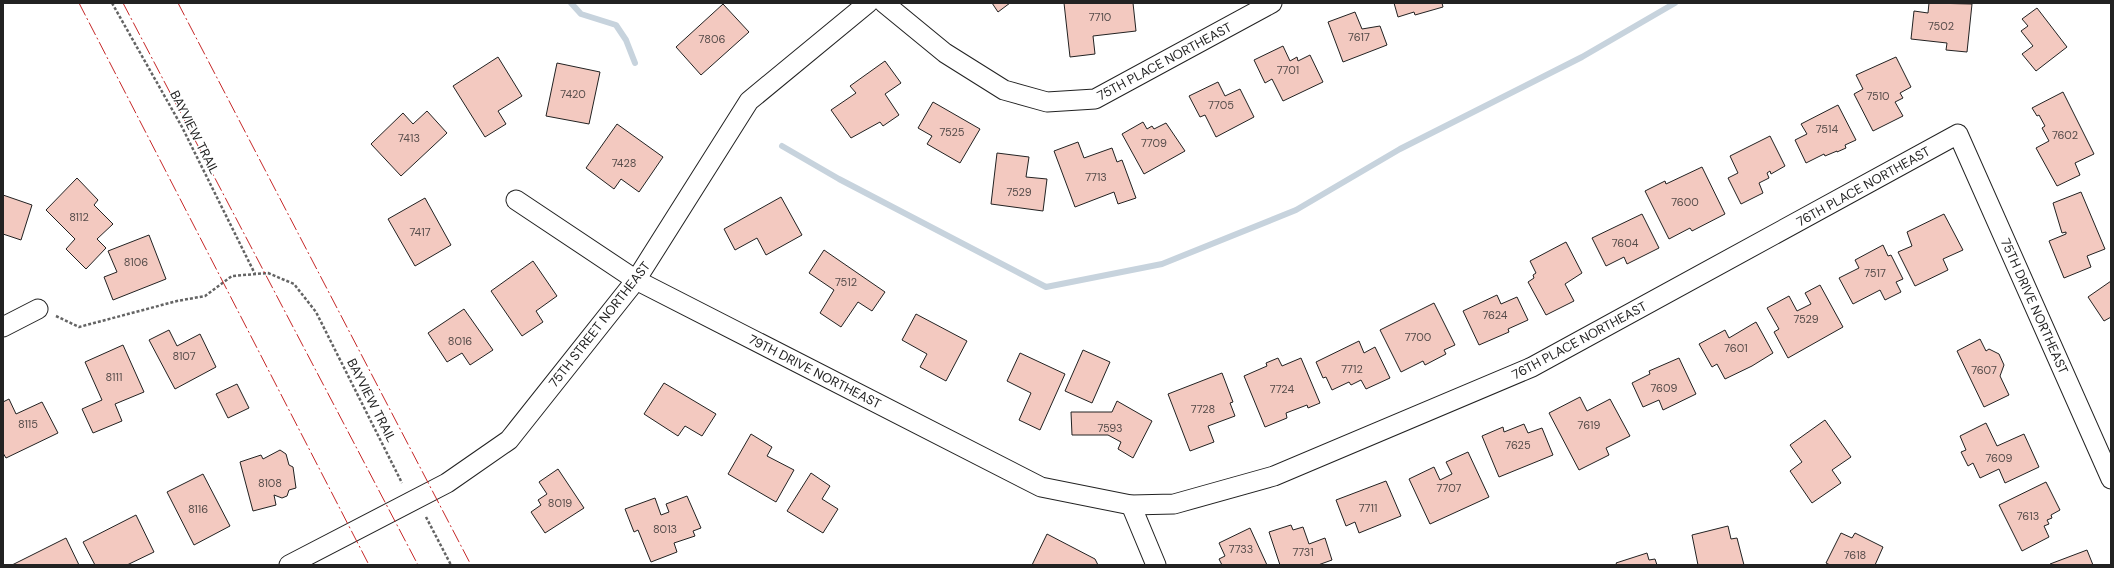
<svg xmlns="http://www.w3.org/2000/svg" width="2114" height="568" font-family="'DM Sans',sans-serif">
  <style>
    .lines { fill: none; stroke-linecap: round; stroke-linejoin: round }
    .stream { stroke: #c7d3dd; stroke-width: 6 }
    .building { fill: #f3c9c0; stroke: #222 }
    .minor-casing { stroke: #222; stroke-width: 21 }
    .path { stroke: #646464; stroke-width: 2.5; stroke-dasharray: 3 2; stroke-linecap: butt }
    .minor { stroke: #fff; stroke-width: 19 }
    .power { stroke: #c62828; stroke-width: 1; stroke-dasharray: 14 3 2 3; stroke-linecap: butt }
    .labels { text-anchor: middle; stroke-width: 3; stroke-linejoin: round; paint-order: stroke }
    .number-label { font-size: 11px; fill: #564c4a }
    .street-label { font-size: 13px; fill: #222; stroke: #fff }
  </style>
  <rect width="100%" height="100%" fill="#fff"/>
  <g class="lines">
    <g class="stream">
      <polyline points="571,3 581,14 616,25 626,40 635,63"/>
      <polyline points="782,146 839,179 1046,287 1162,264 1296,210 1400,149 1582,57 1675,3"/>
    </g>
  </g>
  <g class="building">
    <polygon points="992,3 1010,3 998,12"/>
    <polygon points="1064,3 1133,3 1136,31 1093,36 1095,54 1070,57"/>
    <polygon points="1394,3 1442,3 1443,7 1415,15 1414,12 1398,17"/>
    <polygon points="1929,3 1972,4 1967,52 1946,50 1947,43 1911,39 1914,11 1928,13"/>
    <polygon points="723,4 749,32 701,75 676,47"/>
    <polygon points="2037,8 2067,47 2036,71 2022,54 2033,46 2021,31 2028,26 2022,19"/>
    <polygon points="1355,12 1362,29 1380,26 1387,45 1343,62 1328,22"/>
    <polygon points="1283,46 1290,61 1297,57 1298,61 1310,55 1323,82 1283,101 1272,79 1265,83 1254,60"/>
    <polygon points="498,57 522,96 498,111 506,124 485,137 453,86"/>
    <polygon points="1896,57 1911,87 1900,93 1903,98 1895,102 1903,116 1873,131 1854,94 1863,89 1856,75"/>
    <polygon points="885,61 901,83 885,94 899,115 883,126 880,122 851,138 831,110 856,93 850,86"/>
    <polygon points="557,63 600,72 589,124 546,116"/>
    <polygon points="1218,82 1225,96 1240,89 1254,117 1216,137 1205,115 1200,117 1189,96"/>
    <polygon points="2063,92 2094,154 2075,163 2080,175 2057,186 2036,148 2049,141 2042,128 2045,126 2039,115 2037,116 2032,108"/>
    <polygon points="933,102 980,129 960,163 927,144 932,136 918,128"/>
    <polygon points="1838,105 1856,140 1845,145 1846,148 1837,152 1837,151 1825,156 1824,154 1806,163 1795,140 1807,134 1801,124"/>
    <polygon points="427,111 447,133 401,176 371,144 403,113 413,124"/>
    <polygon points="1143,122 1147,129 1152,126 1154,129 1166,123 1185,151 1144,174 1122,134"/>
    <polygon points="617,124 663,157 639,192 621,179 614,189 586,168"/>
    <polygon points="1770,136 1785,166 1771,174 1770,171 1767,173 1769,178 1759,183 1763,193 1741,204 1728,178 1738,173 1730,156"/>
    <polygon points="1078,142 1084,158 1112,148 1117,162 1122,160 1136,198 1118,204 1114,192 1075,207 1054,151"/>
    <polygon points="997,153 1029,157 1026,177 1047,179 1043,211 991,204"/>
    <polygon points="1702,167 1725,214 1692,231 1690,228 1669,239 1645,191 1665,181 1666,184"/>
    <polygon points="77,178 98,200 94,205 113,224 97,239 106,248 86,269 66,249 75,239 46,210"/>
    <polygon points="2081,192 2105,249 2087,256 2091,267 2064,278 2049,241 2066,234 2066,232 2062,233 2053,203"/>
    <polygon points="3,195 32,205 21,240 3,234"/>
    <polygon points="781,197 802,235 766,255 757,238 735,250 724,229"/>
    <polygon points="425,198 451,245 415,266 388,219"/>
    <polygon points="1642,214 1659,248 1627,264 1624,257 1606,266 1592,238"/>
    <polygon points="1944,214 1963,250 1943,259 1948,270 1915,286 1898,252 1912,246 1907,232"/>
    <polygon points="149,235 166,279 113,300 104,277 117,272 108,251"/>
    <polygon points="1566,242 1582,273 1565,284 1574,301 1546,315 1528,282 1534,278 1533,275 1536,273 1530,261"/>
    <polygon points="1883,245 1888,256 1891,255 1903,279 1896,282 1901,292 1885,300 1880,290 1853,304 1839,278 1859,268 1855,260"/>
    <polygon points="824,250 885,292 872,311 858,302 841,327 820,313 834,290 809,273"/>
    <polygon points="533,261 557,296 536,311 543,322 522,336 491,291"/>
    <polygon points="2111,281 2111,317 2104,321 2088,297"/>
    <polygon points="1820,285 1843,327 1788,358 1774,332 1779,329 1767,308 1789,296 1797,311 1811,304 1805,293"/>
    <polygon points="1497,295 1501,304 1517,297 1528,320 1508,329 1509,332 1479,345 1463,311"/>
    <polygon points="1434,303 1455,345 1444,350 1446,354 1425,365 1423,361 1401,372 1380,330"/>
    <polygon points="464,309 493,350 470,365 462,353 447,362 428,333"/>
    <polygon points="916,314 967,341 946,381 920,367 927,354 902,340"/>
    <polygon points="1756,322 1773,353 1752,366 1725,379 1717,364 1712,367 1699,344 1725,330 1729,338"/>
    <polygon points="169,330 177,346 200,334 216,367 175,389 149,340"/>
    <polygon points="1980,339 1986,351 1989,349 1999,354 2004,365 2000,376 2009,395 1984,407 1957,351"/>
    <polygon points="1359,341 1364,353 1375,347 1390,378 1366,389 1361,380 1351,385 1349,382 1332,390 1326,377 1323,378 1316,362"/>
    <polygon points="123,345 144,392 115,404 122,421 93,433 82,409 102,400 85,362"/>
    <polygon points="1083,350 1110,362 1092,403 1065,391"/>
    <polygon points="1020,353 1065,374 1040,430 1019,420 1031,393 1007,381"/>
    <polygon points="1278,358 1282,366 1301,358 1320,403 1308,408 1307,405 1286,413 1287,418 1265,427 1244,376 1267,366 1266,363"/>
    <polygon points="1679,358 1696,394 1663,410 1659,400 1643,407 1632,383 1650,374 1649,371"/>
    <polygon points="1222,373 1233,402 1230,403 1235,416 1208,426 1214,442 1190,451 1168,394"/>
    <polygon points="664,383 716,414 702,436 685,426 678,436 644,414"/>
    <polygon points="237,384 249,408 228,418 216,394"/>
    <polygon points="1580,397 1587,411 1610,399 1630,436 1606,448 1609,455 1579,470 1549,413"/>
    <polygon points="9,399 16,414 42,402 58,433 6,458 3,453 3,402"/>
    <polygon points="1117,401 1152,421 1133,458 1118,449 1121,442 1108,435 1072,435 1071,412 1112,412"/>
    <polygon points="1825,420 1851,457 1832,470 1841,483 1812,503 1790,471 1802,462 1790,445"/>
    <polygon points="1986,423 1997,446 2024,434 2039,467 2005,483 1999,469 1980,478 1973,463 1968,466 1961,452 1966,450 1960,436"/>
    <polygon points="1524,424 1528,433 1542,428 1553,455 1499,477 1482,436 1503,427 1504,432"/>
    <polygon points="751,434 772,447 767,456 794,470 776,502 728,474"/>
    <polygon points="280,450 286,454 289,465 293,467 296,488 289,490 287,496 282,498 274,495 276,505 253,511 240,462 261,455 263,459"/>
    <polygon points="1468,452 1489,497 1430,524 1409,479 1434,467 1440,480 1452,474 1446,462"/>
    <polygon points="558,469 584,508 545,533 531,512 541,505 538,500 547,494 539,482"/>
    <polygon points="811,473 830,486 822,499 838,509 823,533 787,511"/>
    <polygon points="203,474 230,526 194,545 167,492"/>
    <polygon points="1386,481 1401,516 1359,533 1355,522 1346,526 1336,500"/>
    <polygon points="2046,482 2060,510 2051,515 2052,518 2047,520 2049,524 2044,526 2049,537 2022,551 1999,505"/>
    <polygon points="687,496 701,528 693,531 695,536 674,543 677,552 651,562 638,530 634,532 625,509 655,498 661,515 669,512 666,504"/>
    <polygon points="136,515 154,552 127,565 95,565 83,542"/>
    <polygon points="1291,525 1293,530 1303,527 1309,544 1325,538 1332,560 1318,565 1280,565 1269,532"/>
    <polygon points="1728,526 1731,539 1737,538 1744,565 1698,565 1692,535"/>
    <polygon points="1250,528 1267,565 1222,565 1219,559 1225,556 1219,543"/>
    <polygon points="1841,533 1852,538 1855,533 1883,547 1875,565 1830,565 1826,563"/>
    <polygon points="1047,534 1095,559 1098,565 1032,565"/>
    <polygon points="66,538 79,565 12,565"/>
    <polygon points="2087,550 2093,565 2050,565 2050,564"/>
    <polygon points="1647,553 1649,560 1655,559 1657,565 1617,565 1616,563"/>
  </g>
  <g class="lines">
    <g class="minor-casing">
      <g id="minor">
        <polyline points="884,3 945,53 1004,90 1047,102 1095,99 1272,3"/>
        <polyline points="516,200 636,280 1041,487 1131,505 1174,504 1274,476 1532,367 1958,134 2111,479"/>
        <polyline points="3,327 38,309"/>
        <polyline points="1131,505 1156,565"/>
        <polyline points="289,565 447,483 509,440 636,280 749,101 868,3"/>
      </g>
    </g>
    <g class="path">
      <polyline points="112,3 182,127 255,274"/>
      <polyline points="56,316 79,327 177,301 205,296 232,276 268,273 294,284 316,312 402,483"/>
      <polyline points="426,517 451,565"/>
    </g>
    <use href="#minor" class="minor"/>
    <g class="power">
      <polyline points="79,3 369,565"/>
      <polyline points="123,3 418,565"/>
      <polyline points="178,3 471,565"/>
    </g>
  </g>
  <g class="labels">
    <g class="number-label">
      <text x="1100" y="21">7710</text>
      <text x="1941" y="30">7502</text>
      <text x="1359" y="41">7617</text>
      <text x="712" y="43">7806</text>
      <text x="1288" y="74">7701</text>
      <text x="573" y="98">7420</text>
      <text x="1878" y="100">7510</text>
      <text x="1221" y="109">7705</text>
      <text x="1827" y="133">7514</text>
      <text x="952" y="136">7525</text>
      <text x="2065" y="139">7602</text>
      <text x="409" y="142">7413</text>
      <text x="1154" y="147">7709</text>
      <text x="624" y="167">7428</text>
      <text x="1096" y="181">7713</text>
      <text x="1019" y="196">7529</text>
      <text x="1685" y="206">7600</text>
      <text x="79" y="221">8112</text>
      <text x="420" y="236">7417</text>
      <text x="1625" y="247">7604</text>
      <text x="136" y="266">8106</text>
      <text x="1875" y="277">7517</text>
      <text x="846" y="286">7512</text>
      <text x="1495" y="319">7624</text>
      <text x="1806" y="323">7529</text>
      <text x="1418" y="341">7700</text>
      <text x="460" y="345">8016</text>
      <text x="1736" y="352">7601</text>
      <text x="184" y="360">8107</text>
      <text x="1352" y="373">7712</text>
      <text x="1984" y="374">7607</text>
      <text x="114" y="381">8111</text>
      <text x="1664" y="392">7609</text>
      <text x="1282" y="393">7724</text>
      <text x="1203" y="413">7728</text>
      <text x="28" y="428">8115</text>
      <text x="1589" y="429">7619</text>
      <text x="1110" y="432">7593</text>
      <text x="1518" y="449">7625</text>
      <text x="1999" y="462">7609</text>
      <text x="270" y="487">8108</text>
      <text x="1449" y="492">7707</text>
      <text x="560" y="507">8019</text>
      <text x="1368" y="512">7711</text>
      <text x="198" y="513">8116</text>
      <text x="2028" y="520">7613</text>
      <text x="665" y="533">8013</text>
      <text x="1241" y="553">7733</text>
      <text x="1303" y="556">7731</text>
      <text x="1855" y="559">7618</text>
    </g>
    <g class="street-label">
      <text transform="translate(1164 61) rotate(-28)" y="5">75TH PLACE NORTHEAST</text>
      <text transform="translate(195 132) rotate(63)" y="5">BAYVIEW TRAIL</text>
      <text transform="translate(1863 186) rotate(-29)" y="5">76TH PLACE NORTHEAST</text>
      <text transform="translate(2035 306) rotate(66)" y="5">75TH DRIVE NORTHEAST</text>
      <text transform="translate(599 324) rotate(-52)" y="5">75TH STREET NORTHEAST</text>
      <text transform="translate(1579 340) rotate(-28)" y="5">76TH PLACE NORTHEAST</text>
      <text transform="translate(815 371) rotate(27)" y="5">79TH DRIVE NORTHEAST</text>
      <text transform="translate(372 400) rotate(63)" y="5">BAYVIEW TRAIL</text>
    </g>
  </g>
  <rect width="2114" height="568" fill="none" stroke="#222222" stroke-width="8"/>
</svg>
